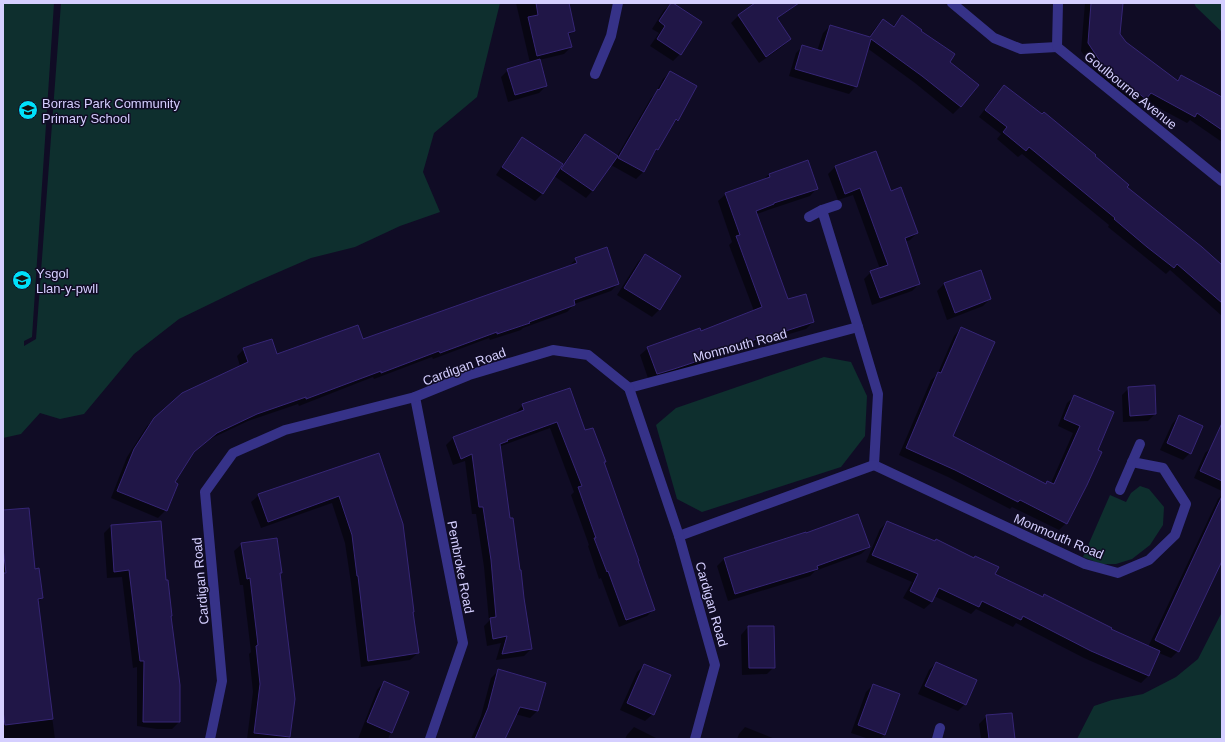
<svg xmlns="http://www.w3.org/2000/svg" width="1225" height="742" font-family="Helvetica,sans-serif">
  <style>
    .green { fill: #0e2f2e }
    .shadow { fill: #0007 }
    .building { fill: #201647; stroke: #362676 }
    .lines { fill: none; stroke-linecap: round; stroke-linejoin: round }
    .minor { stroke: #363288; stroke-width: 10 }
    .labels { text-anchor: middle; stroke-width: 3; stroke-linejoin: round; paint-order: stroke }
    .street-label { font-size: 13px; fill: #d5cfff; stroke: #100c25 }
    .poi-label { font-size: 13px; fill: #d5cfff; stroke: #100c25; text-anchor: start }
  </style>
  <rect width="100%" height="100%" fill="#100c25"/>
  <g class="green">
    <polygon points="3,3 54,3 32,337 24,341 24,346 36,339 61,3 500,3 477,97 434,133 423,172 440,212 400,226 355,247 311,258 249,285 179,319 134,354 84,414 60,419 40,413 21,434 3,438"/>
    <polygon points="1194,3 1222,3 1222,32 1196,7"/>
    <polygon points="824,357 851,362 867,396 865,436 841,467 702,512 677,499 656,425 676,408"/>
    <polygon points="1140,486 1149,489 1164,507 1163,525 1150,545 1132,559 1116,564 1101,564 1083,557 1110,495 1126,502 1131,493"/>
    <polygon points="1222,612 1222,739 1077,739 1094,706 1112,700 1143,694 1176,677 1198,659"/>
  </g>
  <g class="shadow">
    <polygon points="516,3 568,3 574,30 568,36 571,47 564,54 539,60 546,86 539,93 508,102 501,77 508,70 530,63"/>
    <polygon points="672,3 680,54 673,61 650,46 659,33 652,29 664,10"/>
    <polygon points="757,3 779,3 785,12 776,20 790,39 783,46 759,63 731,23 738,16"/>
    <polygon points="1085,3 1122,3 1119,34 1125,43 1176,81 1181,76 1217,95 1219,94 1222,96 1222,142 1190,120 1187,123 1144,100 1138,106 1097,74 1081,51"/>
    <polygon points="902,17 920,31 948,63 977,85 960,107 953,114 915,83 867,48 856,86 849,94 789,76 796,53 803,46 817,51 823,33 830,26 868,38 876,27 883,20 892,27"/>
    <polygon points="670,72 677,120 670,127 657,150 653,154 643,172 636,179 611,165 593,190 586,198 554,176 542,194 535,201 496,175 515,146 522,138 563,165 578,142 586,135 617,156 651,98 655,94 663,79"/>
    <polygon points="1004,86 1093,156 1126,187 1222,267 1222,316 1170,270 1166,274 1108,227 1109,225 1022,154 1018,157 997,139 1001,134 979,117 997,93"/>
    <polygon points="876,152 890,192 917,233 910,240 905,242 919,284 912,291 872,305 864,279 871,272 880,269 853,195 838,200 828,174 835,167"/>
    <polygon points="769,174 817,188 810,196 768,210 757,214 788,300 813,322 806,329 766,341 765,339 702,363 666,376 649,381 640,355 648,348 701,332 754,311 729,245 732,242 718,201 726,194 763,180"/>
    <polygon points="645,255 680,276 659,310 652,317 617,295 638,262"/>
    <polygon points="576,259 618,284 611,291 574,304 574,305 567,312 523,328 521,330 490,340 489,338 433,359 432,357 374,379 373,377 299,406 298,404 248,421 208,440 192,454 173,483 177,484 166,510 158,518 111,498 127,457 147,426 155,419 240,366 237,356 244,349 276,355 362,341 569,267 569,266"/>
    <polygon points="980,271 990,299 983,306 947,320 937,291 944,284"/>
    <polygon points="961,328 952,437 1045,484 1048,482 1051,483 1073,433 1058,426 1067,403 1075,396 1097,451 1066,523 1059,530 1012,507 1010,509 948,477 899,455 931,380 937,375 954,336"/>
    <polygon points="1129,388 1155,414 1148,421 1123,422 1122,395"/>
    <polygon points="523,405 585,432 605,462 603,463 654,609 647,616 619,627 601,578 599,579 588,546 589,545 571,495 574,492 550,428 501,446 499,448 509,520 531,649 524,656 496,660 501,643 487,646 484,626 489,621 484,567 476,514 472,514 465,461 453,465 446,445 453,438 516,415 515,413"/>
    <polygon points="1179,416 1190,453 1183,460 1160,450 1172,424"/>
    <polygon points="1213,446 1222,450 1222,491 1194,478 1205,453"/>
    <polygon points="379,455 412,613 418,653 410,660 361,667 351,583 345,543 332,503 261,528 251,502 259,495"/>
    <polygon points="1222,495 1222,558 1178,651 1171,658 1159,653 1148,676 1141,683 1084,658 1016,623 1013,627 976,609 971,614 934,596 932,602 924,609 903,598 912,582 866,562 880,529 887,522 1042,598 1044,595 1110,629 1148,647 1218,499"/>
    <polygon points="3,511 34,570 42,598 37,603 55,739 3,739"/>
    <polygon points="160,522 165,581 171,616 170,617 179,722 172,729 157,729 137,726 137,667 133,668 122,577 107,578 104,533 111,526"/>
    <polygon points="805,533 869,547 861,554 815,571 810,576 728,601 717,566 724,559"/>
    <polygon points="242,544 281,573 280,574 289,737 287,739 247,739 253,692 249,654 251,652 243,585 240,585 234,551"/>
    <polygon points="748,627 774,667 767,674 742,675 741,635"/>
    <polygon points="936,663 965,704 958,711 918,694 929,670"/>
    <polygon points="645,665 653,714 645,721 620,710 637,672"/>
    <polygon points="498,671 545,683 537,711 530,718 515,714 504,739 471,739 481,716 491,678"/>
    <polygon points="384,682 407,692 388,739 358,739 377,690"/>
    <polygon points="873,685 884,735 880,739 869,739 851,733 866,692"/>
    <polygon points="987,716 1014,739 981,739 979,724"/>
    <polygon points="634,727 658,739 625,739 627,735"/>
    <polygon points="745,727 775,739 737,739 739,734"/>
  </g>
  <g class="building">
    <polygon points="536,3 569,3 575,31 568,33 572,47 537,56 528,17 538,15"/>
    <polygon points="671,3 673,3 702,22 681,55 657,39 665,26 659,21"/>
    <polygon points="755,3 799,3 777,18 791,39 766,57 738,15"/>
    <polygon points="1091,3 1123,3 1120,34 1126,42 1178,81 1181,75 1222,97 1222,130 1197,113 1195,117 1151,93 1146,99 1104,67 1088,43"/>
    <polygon points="902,15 922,30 921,31 955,54 950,62 979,85 961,107 922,76 871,39 857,87 795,69 802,45 822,51 830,25 870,37 883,19 894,27"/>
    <polygon points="540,59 547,86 515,95 507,69"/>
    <polygon points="670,71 697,86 678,121 676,119 658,150 656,149 644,172 618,158 658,89 659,90"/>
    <polygon points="1004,85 1042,114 1044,112 1096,155 1095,156 1129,185 1127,187 1202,247 1222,265 1222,303 1177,264 1174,268 1147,247 1114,219 1115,218 1029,147 1026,151 1003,132 1007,127 985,110"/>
    <polygon points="585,134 618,156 593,191 561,169"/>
    <polygon points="522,137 563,164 543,194 502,167"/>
    <polygon points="876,151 891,191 901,187 918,233 905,238 920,284 880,298 870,271 888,265 860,188 845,194 835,166"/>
    <polygon points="808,160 818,189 774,203 774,204 756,211 788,299 806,294 814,322 773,335 772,333 710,357 674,369 657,374 647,347 700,328 701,331 762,307 736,236 740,235 725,193 770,177 769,174"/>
    <polygon points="607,247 619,284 574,300 575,305 529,322 530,323 497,334 497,332 440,353 439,351 381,373 381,371 306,399 306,397 257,414 217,433 194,452 175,482 178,484 167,511 117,491 134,449 154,418 182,393 248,362 243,348 272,339 277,354 358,325 363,339 577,263 575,258"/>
    <polygon points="645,254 681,276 660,310 624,288"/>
    <polygon points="981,270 991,299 955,313 944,283"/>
    <polygon points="961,327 995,342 953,436 1046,484 1047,481 1054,484 1080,426 1064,419 1074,395 1114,412 1098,450 1102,452 1087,485 1067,524 1020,500 1018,502 955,470 906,448 938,372 941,373"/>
    <polygon points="1155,385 1156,414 1130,416 1128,387"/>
    <polygon points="570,388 585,430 593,428 606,462 604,462 639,561 638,561 655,610 626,620 608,571 607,572 594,538 596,538 578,487 582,486 557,422 507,440 508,441 500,444 510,518 513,518 520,570 521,570 524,598 532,649 502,654 507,636 493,639 490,618 496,617 491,560 483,507 479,507 472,454 461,459 453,437 524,410 522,404"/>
    <polygon points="1179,415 1203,426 1191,454 1167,443"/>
    <polygon points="1222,423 1222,481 1200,471"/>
    <polygon points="379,453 403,524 414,612 413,612 419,653 368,661 358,576 357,576 352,535 339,496 268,522 258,494"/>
    <polygon points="1222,496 1222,561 1179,652 1155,640"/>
    <polygon points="29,508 35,569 39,568 43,598 38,599 53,719 5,725 3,711 3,573 6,573 3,548 3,510"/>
    <polygon points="858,514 870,547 817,566 818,569 735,594 724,558 806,532 806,533"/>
    <polygon points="161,521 166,580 168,580 172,616 171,616 180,685 180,722 143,722 144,661 140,661 129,570 114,572 111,525"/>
    <polygon points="887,521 935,541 936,539 974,558 975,556 999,567 995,574 1043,597 1044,594 1112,628 1111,629 1160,651 1149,676 1091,651 1023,616 1021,620 982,601 979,607 939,588 932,602 910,591 918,574 872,555"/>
    <polygon points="277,538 282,573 280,573 295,699 290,737 254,733 260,684 256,646 258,645 250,578 247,579 241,543"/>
    <polygon points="748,626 774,626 775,668 749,668"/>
    <polygon points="936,662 977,680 966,705 925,686"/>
    <polygon points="644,664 671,675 654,715 627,703"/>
    <polygon points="498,669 546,683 538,711 520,707 505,739 475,739 488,708"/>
    <polygon points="384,681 409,692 392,733 367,722"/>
    <polygon points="873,684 900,694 885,735 858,725"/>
    <polygon points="1012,713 1015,739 989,739 986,715"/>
  </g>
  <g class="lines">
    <g class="minor">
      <polyline points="952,3 994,38 1021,49 1057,47"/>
      <polyline points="1058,3 1057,47 1222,181"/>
      <polyline points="595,74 611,36 618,3"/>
      <polyline points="809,217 822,210 837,205"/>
      <polyline points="858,327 878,394 874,465 1085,564 1118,573 1149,560 1175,535 1186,504 1163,468 1132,462"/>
      <polyline points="629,388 858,327 822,210"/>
      <polyline points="415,397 463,643 430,739"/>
      <polyline points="1120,490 1140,444"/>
      <polyline points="679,536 874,465"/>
      <polyline points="210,739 222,681 205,492 233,453 285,430 415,397 469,375 553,350 588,355 629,388 679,536 715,665 695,739"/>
      <polyline points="937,739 940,728"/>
    </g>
  </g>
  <defs>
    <g id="school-disc" transform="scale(1)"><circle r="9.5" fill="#00e0fa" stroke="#100c25"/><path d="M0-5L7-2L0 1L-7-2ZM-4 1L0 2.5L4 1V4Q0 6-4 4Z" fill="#111"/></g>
  </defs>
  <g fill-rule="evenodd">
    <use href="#school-disc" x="28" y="110"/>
    <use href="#school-disc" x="22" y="280"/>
  </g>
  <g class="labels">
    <g class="street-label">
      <text transform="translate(1131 90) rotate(39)" y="5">Goulbourne Avenue</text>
      <text transform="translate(740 345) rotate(-15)" y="5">Monmouth Road</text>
      <text transform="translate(464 366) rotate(-20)" y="5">Cardigan Road</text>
      <text transform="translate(1059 536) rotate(23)" y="5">Monmouth Road</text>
      <text transform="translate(461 567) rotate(79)" y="5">Pembroke Road</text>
      <text transform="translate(200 581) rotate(-95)" y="5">Cardigan Road</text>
      <text transform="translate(712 604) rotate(74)" y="5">Cardigan Road</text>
    </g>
    <g class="poi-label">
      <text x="42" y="108">Borras Park Community<tspan x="42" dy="15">Primary School</tspan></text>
      <text x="36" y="278">Ysgol<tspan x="36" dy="15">Llan-y-pwll</tspan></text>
    </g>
  </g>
  <rect width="1225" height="742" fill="none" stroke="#d5cfff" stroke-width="8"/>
</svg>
